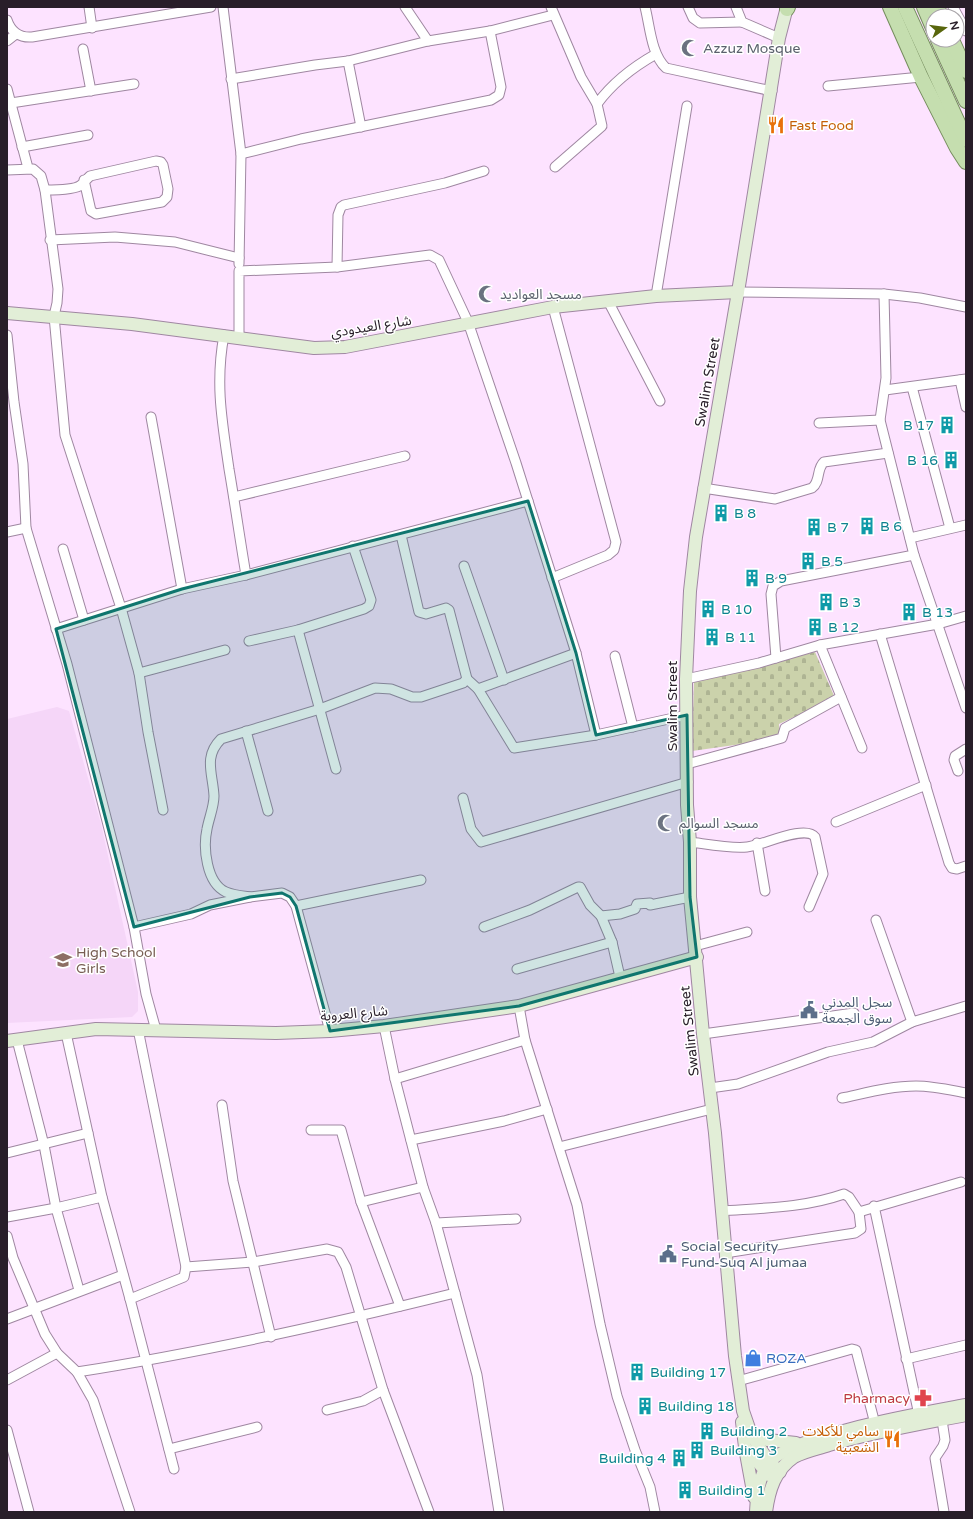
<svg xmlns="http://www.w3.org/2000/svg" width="973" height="1519" font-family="'Varela Round','Noto Sans Arabic',sans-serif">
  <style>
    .built { fill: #f5d6f8 }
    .cemetery { fill: url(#cemetery-stones) }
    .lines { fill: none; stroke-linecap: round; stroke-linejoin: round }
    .street-casing { stroke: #9f87a1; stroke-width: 11 }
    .secondary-casing { stroke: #9f87a1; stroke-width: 14 }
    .primary-casing { stroke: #758c5e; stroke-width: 16 }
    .street { stroke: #fff; stroke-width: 9 }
    .secondary { stroke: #e2eed7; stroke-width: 12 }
    .primary { stroke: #c5deaf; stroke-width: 14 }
    .marked { fill: #0f766e; fill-opacity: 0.2; stroke: #0f766e; stroke-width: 3; stroke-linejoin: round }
    .labels { text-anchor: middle; stroke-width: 3; stroke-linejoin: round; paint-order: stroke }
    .worship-label { font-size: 14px; fill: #5b616d; stroke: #fff; text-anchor: start }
    .food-label { font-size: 14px; fill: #c56008; stroke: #fff; text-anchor: start }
    .street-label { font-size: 14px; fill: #281e29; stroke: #fff }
    .culture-label { font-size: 14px; fill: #0d838f; stroke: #fff; text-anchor: start }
    .education-label { font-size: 14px; fill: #785e54; stroke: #fff; text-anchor: start }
    .service-label { font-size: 14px; fill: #4e5e75; stroke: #fff; text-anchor: start }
    .shop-label { font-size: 14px; fill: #366cbe; stroke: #fff; text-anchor: start }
    .health-label { font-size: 14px; fill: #be3a42; stroke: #fff; text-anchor: end }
  </style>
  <defs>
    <pattern id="cemetery-stones" width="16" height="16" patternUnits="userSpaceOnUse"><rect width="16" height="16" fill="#cbd2ab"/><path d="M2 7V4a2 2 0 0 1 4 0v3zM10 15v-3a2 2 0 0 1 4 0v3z" fill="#aeb493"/></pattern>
  </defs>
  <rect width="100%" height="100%" fill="#fde3ff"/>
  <polygon class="built" points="57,707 69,711 101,824 138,992 138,1011 132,1017 7,1023 7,719"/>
  <polygon class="cemetery" points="815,652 835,698 779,724 780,735 756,742 692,751 694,682"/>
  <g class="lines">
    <g class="street-casing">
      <g id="street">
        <polyline points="89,7 92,28"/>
        <polyline points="223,7 241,154 301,139 491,100 499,95 501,87 490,31"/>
        <polyline points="405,7 428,41"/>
        <path d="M 551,7 L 581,77 L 597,104 C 613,82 633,67 656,54"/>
        <path d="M 645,7 C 650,26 651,54 666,68 L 772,91"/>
        <polyline points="688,7 693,18 700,23 742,22"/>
        <polyline points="736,7 742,22 779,38"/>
        <polyline points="953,7 966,31"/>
        <path d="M 7,20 C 11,32 20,38 32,37 L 211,7"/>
        <polyline points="7,41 16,34"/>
        <polyline points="83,49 91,91"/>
        <polyline points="348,61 361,127"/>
        <polyline points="231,79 315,65 348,61 428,41 490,31 553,15"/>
        <polyline points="828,86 921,77"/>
        <polyline points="7,89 28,168"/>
        <polyline points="11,103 134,84"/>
        <polyline points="22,147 88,135"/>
        <polyline points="555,167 602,126 597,104"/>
        <polyline points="7,170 33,169 41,176 45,190 58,289 57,303 54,316 65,435 121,608 139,673 148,732 163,810"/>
        <path d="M 45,190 C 53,190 75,190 81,185 C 84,182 87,179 90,176 L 156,161 L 161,162 L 163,165 L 168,189 L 167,197 L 162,202 L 96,214 L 91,211 L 84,180"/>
        <polyline points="50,240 115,237 175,242 239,258"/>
        <polyline points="239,264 241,154"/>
        <polyline points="337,267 338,215 341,207 344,205 445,183 484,171"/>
        <polyline points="738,292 884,294 920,298 966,307"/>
        <polyline points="884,294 886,378 880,420 914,555 966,708"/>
        <polyline points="656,296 687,106"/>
        <polyline points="608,301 660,401"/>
        <polyline points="7,335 14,402 23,464 26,528 67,664 134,927 146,994 156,1030"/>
        <path d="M 224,335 C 215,383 222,421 229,469 C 235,504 240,540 246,575"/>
        <polyline points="239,337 239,271 337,267 430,255 439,260 468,322 516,463 576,653 596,735 687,715"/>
        <polyline points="960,380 966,407"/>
        <polyline points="912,387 950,528"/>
        <polyline points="885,390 966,379"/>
        <polyline points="151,417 182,589"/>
        <polyline points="819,423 880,420"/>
        <path d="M 703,488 L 775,499 L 812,488 C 821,481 816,469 824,462 L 888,453"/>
        <polyline points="234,497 405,456"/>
        <polyline points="7,532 26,528"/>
        <polyline points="401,535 419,612 426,614 446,608 449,610 467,679"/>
        <polyline points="910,538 966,525"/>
        <polyline points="63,549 84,620"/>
        <polyline points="464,566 504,680"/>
        <polyline points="552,578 608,555 614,550 616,542 553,307"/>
        <polyline points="56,629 182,589 246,575 528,501"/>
        <polyline points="298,630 336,769"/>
        <polyline points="880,634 949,863 952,868 957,869 966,866"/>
        <polyline points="249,641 298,630 364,609 369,606 371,600 353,546"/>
        <polyline points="820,645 862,748"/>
        <polyline points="615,656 633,727"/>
        <polyline points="776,658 771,594 773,586 781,581 914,555"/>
        <polyline points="139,673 225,650"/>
        <polyline points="686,679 759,663 820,645 938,624 966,616"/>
        <polyline points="478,689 514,748 596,735"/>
        <polyline points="246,731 268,811"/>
        <polyline points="687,764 782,738 785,728 841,697"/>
        <polyline points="958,771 954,760 955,756 966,749"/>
        <polyline points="463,798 471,829 481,842 688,782"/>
        <polyline points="836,822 926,785"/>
        <path d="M 690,842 C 706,844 732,849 747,847 C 761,846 805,824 815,837 L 823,874 L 809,907"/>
        <polyline points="757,843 765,891"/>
        <path d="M 250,897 C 243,896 233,895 226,892 C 206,883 203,847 207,829 C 209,818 214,807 214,796 C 213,774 203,757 221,739 L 320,709 L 375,688 L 391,689 L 412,697 L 421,697 L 463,683 L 467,679 L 478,689 L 576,653"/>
        <polyline points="296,906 421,880"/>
        <polyline points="601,916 620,914 635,909 637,904 650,903 650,905 690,897"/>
        <polyline points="876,920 912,1022 966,1006"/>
        <polyline points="134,927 191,914 210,905 250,897 282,893 290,897 296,906 330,1031"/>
        <polyline points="484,927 530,910 578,887 580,887 590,905 601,916 612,942 517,969"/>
        <polyline points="612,942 620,977"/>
        <polyline points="695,946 747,932"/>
        <polyline points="519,1006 525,1040 577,1205 600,1324 617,1396 635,1450 650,1487 655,1512"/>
        <polyline points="384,1026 395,1079 423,1187 436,1223 477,1375 499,1512"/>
        <polyline points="138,1029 186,1267"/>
        <polyline points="66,1033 102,1197 130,1299 174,1469"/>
        <polyline points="703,1034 854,1013"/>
        <polyline points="17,1040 44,1145 56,1208 79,1290"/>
        <polyline points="395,1079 525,1040"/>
        <polyline points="710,1088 738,1084 828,1052 873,1042 912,1022"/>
        <path d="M 842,1098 C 866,1093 891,1086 916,1086 C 933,1086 950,1090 966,1093"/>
        <polyline points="222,1105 233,1181 271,1337"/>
        <polyline points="311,1130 341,1130 361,1202"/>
        <polyline points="411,1140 504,1121 547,1109"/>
        <polyline points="559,1147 712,1109"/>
        <polyline points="7,1153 88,1133"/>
        <polyline points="874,1206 919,1415"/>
        <path d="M 721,1211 C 763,1208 804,1208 844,1194 L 849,1197 L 859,1212 L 961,1182"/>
        <polyline points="7,1217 56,1208 102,1197"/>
        <polyline points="436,1223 516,1219"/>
        <polyline points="7,1236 13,1258 45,1334 57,1353 77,1372 93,1400 130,1512"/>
        <polyline points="725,1253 855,1233 861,1229 859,1212"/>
        <polyline points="130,1299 184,1277 186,1267 253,1262 327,1249 338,1252 346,1267 383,1390 429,1512"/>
        <polyline points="400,1306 361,1202 423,1187"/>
        <polyline points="7,1319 123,1275"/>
        <polyline points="906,1359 966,1345"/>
        <path d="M 77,1372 C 204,1352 330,1324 455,1293"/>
        <polyline points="7,1380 57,1353"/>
        <polyline points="738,1381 852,1349 856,1350 875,1424"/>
        <polyline points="327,1410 363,1401 383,1390"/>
        <polyline points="942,1420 945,1440 943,1446 935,1458 944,1512"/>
        <polyline points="7,1430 29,1512"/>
        <polyline points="169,1449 257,1427"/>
      </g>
    </g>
    <g class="secondary-casing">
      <g id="secondary">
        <polyline points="7,313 132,324 314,348 345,347 553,307 656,296 738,292"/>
        <polyline points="7,1041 96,1029 276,1033 330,1031 384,1026 519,1006 697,957"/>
        <polyline points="742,1422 745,1447 769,1475"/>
        <polyline points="751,1434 768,1440 796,1443"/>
        <polyline points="745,1448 754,1497"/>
        <polyline points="780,1472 769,1462 751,1434 743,1411 735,1356 715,1133 703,1034 690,897 690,842 687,805 686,679 690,591 696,537 738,292 779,38 787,7"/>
        <path d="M 756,1512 C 757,1494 758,1478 769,1463 C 788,1436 929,1412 966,1405"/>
        <path d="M 766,1512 C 769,1490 775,1470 794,1457 C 805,1451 817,1449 829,1445 C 873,1432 920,1424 966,1415"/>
      </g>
    </g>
    <g class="primary-casing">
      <g id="primary">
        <polyline points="890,7 921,77 957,148 966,162"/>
        <polyline points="905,7 966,140"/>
        <polyline points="924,7 933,28"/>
        <polyline points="937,7 941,16"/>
        <polyline points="787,9 788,7"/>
        <polyline points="938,40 966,101"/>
        <polyline points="952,40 966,71"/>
      </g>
    </g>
    <use href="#street" class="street"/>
    <use href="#secondary" class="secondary"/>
    <use href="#primary" class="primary"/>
  </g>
  <path class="marked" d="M 528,501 L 576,653 L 596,735 L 687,715 L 690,897 L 697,957 L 519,1006 L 330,1031 L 296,906 L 290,897 L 282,893 L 250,897 L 134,927 L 56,629 L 182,589 Z"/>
  <defs>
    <g id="mosque-bare" transform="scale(1.38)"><path d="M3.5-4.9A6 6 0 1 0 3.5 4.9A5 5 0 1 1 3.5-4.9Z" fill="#6b7280" stroke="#fff" stroke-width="2.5" paint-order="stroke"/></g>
    <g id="restaurant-bare" transform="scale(1.38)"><path d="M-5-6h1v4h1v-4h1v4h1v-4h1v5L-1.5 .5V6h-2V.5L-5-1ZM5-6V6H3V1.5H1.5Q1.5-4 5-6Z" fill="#e8710a" stroke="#fff" stroke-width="2.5" paint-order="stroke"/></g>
    <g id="building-bare" transform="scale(1.38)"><path d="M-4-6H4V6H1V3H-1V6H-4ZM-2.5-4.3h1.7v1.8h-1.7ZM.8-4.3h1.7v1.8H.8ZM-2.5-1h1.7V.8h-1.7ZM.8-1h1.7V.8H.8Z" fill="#0f9aa8" stroke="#fff" stroke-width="2.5" paint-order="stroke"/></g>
    <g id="school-bare" transform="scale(1.38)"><path d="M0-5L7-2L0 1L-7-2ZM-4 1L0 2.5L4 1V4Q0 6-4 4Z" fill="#8d6e63" stroke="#fff" stroke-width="2.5" paint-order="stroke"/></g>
    <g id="civic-bare" transform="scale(1.38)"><path d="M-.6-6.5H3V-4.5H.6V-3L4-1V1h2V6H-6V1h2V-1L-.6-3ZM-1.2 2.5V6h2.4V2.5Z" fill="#5c6f8a" stroke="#fff" stroke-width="2.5" paint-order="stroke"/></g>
    <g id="shop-bare" transform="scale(1.38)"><path d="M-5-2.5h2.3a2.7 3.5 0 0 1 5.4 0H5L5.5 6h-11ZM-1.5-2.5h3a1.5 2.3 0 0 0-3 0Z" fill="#3f7fe0" stroke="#fff" stroke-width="2.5" paint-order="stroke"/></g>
    <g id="pharmacy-bare" transform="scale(1.38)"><path d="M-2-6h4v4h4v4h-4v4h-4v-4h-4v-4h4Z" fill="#e0444e" stroke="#fff" stroke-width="2.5" paint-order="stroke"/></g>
  </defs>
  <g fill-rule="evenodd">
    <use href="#mosque-bare" x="690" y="48"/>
    <use href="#restaurant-bare" x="776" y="125"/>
    <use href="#mosque-bare" x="487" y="294"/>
    <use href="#building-bare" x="947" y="425"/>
    <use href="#building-bare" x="951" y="460"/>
    <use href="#building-bare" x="721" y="513"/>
    <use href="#building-bare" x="867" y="526"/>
    <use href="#building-bare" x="814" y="527"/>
    <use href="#building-bare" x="808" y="561"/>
    <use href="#building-bare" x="752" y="578"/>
    <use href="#building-bare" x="826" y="602"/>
    <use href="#building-bare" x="708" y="609"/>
    <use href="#building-bare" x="909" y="612"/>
    <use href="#building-bare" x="815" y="627"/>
    <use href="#building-bare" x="712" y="637"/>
    <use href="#mosque-bare" x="666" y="823"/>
    <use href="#school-bare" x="63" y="960"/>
    <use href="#civic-bare" x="809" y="1010"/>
    <use href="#civic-bare" x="668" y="1254"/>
    <use href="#shop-bare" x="753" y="1358"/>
    <use href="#building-bare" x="637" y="1372"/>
    <use href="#pharmacy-bare" x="923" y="1398"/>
    <use href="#building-bare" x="645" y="1406"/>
    <use href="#building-bare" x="707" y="1431"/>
    <use href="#restaurant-bare" x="892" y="1439"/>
    <use href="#building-bare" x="697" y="1450"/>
    <use href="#building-bare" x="679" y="1458"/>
    <use href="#building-bare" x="685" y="1490"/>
  </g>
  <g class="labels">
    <g class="worship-label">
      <text x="703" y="53">Azzuz Mosque</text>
      <text x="500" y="299">مسجد العواديد</text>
      <text x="679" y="828">مسجد السوالم</text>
    </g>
    <g class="food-label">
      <text x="789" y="130">Fast Food</text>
      <text x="879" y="1436" text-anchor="end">سامي للأكلات<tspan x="879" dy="16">الشعبية</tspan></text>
    </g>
    <g class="street-label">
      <text transform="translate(371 326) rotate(-9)" y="5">شارع العيدودي</text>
      <text transform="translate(707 382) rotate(-80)" y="5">Swalim Street</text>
      <text transform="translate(672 706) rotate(-90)" y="5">Swalim Street</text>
      <text transform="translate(354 1013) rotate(-5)" y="5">شارع العروبة</text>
      <text transform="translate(689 1031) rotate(-96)" y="5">Swalim Street</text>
    </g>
    <g class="culture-label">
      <text x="934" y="430" text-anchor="end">B 17</text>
      <text x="938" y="465" text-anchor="end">B 16</text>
      <text x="734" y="518">B 8</text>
      <text x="880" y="531">B 6</text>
      <text x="827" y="532">B 7</text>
      <text x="821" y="566">B 5</text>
      <text x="765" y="583">B 9</text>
      <text x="839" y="607">B 3</text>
      <text x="721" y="614">B 10</text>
      <text x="922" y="617">B 13</text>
      <text x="828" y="632">B 12</text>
      <text x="725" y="642">B 11</text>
      <text x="650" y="1377">Building 17</text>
      <text x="658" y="1411">Building 18</text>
      <text x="720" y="1436">Building 2</text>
      <text x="710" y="1455">Building 3</text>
      <text x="666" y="1463" text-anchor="end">Building 4</text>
      <text x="698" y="1495">Building 1</text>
    </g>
    <g class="education-label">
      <text x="76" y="957">High School<tspan x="76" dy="16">Girls</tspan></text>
    </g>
    <g class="service-label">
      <text x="822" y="1007">سجل المدني<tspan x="822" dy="16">سوق الجمعة</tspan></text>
      <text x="681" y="1251">Social Security<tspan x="681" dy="16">Fund-Suq Al jumaa</tspan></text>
    </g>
    <g class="shop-label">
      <text x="766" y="1363">ROZA</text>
    </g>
    <g class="health-label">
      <text x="910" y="1403">Pharmacy</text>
    </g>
  </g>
  <rect width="973" height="1519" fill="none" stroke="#281e29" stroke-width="16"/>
  <g transform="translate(945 28) rotate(76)"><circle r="19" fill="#ffffff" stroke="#a9a5a9"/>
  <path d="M0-3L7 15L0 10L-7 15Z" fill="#58660c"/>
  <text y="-6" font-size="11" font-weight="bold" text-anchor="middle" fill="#281e29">N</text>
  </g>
</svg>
